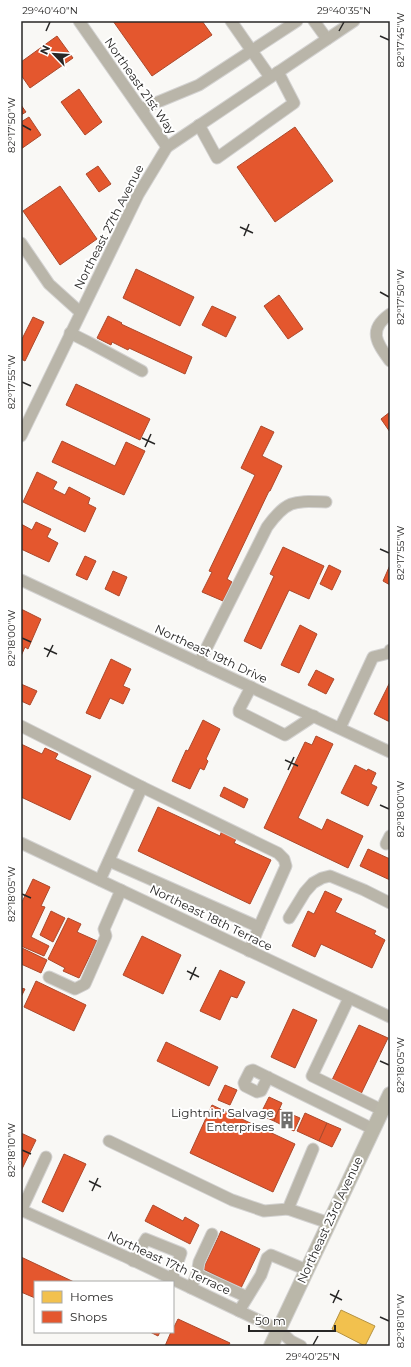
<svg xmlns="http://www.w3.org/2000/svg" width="411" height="1367" font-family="Montserrat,sans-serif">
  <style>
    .homes { fill: #f2c14e; stroke: #b59342 }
    .shops { fill: #e4572e; stroke: #ac492c }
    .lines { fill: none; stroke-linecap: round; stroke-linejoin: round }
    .minor-casing { stroke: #d3d2d1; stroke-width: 13 }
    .major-casing { stroke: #d3d2d1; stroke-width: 16 }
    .minor { stroke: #b9b5a9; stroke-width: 11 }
    .major { stroke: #bab7a9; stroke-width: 14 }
    .ticks { fill: none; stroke: #282726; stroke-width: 1.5 }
    .labels { text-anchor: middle; stroke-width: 4; stroke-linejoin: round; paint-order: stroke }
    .street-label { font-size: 12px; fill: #282726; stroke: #fff }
    .poi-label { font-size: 12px; fill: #282726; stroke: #fff; text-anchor: end }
    .neatline { fill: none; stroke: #282726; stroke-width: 1.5 }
    .ticks-label { font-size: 10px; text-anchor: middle; fill: #282726 }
  </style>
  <rect width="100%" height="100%" fill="#f9f8f5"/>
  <polygon class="homes" points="341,1310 375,1326 365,1346 332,1329"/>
  <g class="shops">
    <polygon points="113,21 202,21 212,35 152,76"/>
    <polygon points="57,36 73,58 30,88 21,75 21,62"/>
    <polygon points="79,89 102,122 85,135 61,102"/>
    <polygon points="21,105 26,112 21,115"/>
    <polygon points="29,117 41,135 21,149 21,122"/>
    <polygon points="295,127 333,181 275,222 237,167"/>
    <polygon points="98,166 111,184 99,192 86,174"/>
    <polygon points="60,186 97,239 60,265 23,211"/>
    <polygon points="136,269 194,297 180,326 123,298"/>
    <polygon points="279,295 303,329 288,339 264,306"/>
    <polygon points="212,306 236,317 226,337 202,325"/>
    <polygon points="108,316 122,323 121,324 192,357 185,374 129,348 128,350 112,342 111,345 97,338"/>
    <polygon points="33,317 44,322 25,361 21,359 21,341"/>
    <polygon points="76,384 150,419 140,440 66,405"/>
    <polygon points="390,412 390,432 381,419"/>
    <polygon points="261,426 274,432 262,456 282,466 270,491 269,491 227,579 232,582 223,601 202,592 212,572 209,571 255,475 241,468"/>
    <polygon points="62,441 115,466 126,442 145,451 124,495 52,462"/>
    <polygon points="37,472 57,482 53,489 65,495 69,487 90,498 88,504 96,508 85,532 23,502"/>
    <polygon points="36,522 51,529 47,537 58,543 49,562 21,549 21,524 32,530"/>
    <polygon points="283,547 324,566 309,599 289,590 261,649 244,641 274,576 270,574"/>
    <polygon points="85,556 96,561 87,580 76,575"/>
    <polygon points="329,565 341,571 332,590 320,584"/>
    <polygon points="390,565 390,585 383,581"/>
    <polygon points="113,571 127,577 119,596 105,589"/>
    <polygon points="21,609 41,619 28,649 25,647 21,656"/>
    <polygon points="300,625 317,634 299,673 281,665"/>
    <polygon points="111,659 131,669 123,686 130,689 123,704 110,698 100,719 86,713"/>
    <polygon points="316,670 334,679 326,694 308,685"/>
    <polygon points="390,682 390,722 374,714"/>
    <polygon points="21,684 37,691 30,705 21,701"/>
    <polygon points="203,720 220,729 206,759 208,761 204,770 200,768 190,789 172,781 186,750 188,751"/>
    <polygon points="316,736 333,744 298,818 322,830 327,819 363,836 348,868 264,828 305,742 312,745"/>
    <polygon points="21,744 42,754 45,748 58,754 55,759 91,776 70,820 21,797"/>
    <polygon points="355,765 367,771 368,769 376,773 371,784 377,787 368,806 341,793"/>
    <polygon points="224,787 248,799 244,808 220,796"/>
    <polygon points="158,807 220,836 222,830 237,837 234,843 271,860 250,904 138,851"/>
    <polygon points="368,849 390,859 390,880 360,866"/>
    <polygon points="33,879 50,887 41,906 45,907 31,937 49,946 44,956 21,946 21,904"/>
    <polygon points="325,891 342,899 335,912 376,931 374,934 385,940 372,968 321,944 315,957 292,946 308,911 314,914"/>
    <polygon points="51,911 65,918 53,942 40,935"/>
    <polygon points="68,918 81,924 77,932 97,941 79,978 63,971 65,968 48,959"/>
    <polygon points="142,936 181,955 163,994 123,975"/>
    <polygon points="22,948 47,960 41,973 21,964"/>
    <polygon points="220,970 245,982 237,998 231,996 220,1020 200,1011"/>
    <polygon points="36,981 86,1005 74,1031 24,1007"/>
    <polygon points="21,988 25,989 21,997"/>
    <polygon points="293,1009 317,1020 295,1068 271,1057"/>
    <polygon points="359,1025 388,1038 360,1096 331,1082"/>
    <polygon points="166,1042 218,1067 209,1086 157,1061"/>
    <polygon points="225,1085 237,1090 230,1105 218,1100"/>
    <polygon points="269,1097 282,1103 274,1121 260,1115"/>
    <polygon points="212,1105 295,1144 273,1192 190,1153"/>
    <polygon points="279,1109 300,1118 294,1131 274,1121"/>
    <polygon points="305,1113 327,1123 319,1141 297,1131"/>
    <polygon points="327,1123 341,1129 332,1147 319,1141"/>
    <polygon points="21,1133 36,1140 21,1171"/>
    <polygon points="64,1154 86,1164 63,1212 42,1202"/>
    <polygon points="153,1205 183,1221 185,1217 199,1225 190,1244 145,1221"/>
    <polygon points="221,1231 260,1249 241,1288 203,1269"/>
    <polygon points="21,1257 74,1282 35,1282 35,1298 21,1292"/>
    <polygon points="178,1319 230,1343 228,1346 165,1346 171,1332 173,1332 173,1329"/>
    <polygon points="150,1332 160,1332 158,1336"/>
  </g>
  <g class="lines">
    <g class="minor-casing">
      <g id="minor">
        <polyline points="79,21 167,147"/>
        <polyline points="231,21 270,77"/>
        <polyline points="314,21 327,39"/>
        <polyline points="141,109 199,85 297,21"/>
        <polyline points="199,125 217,158 294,103 278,72"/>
        <polyline points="21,243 49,284 80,312"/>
        <path d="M 390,314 C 367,330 377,343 390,361"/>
        <polyline points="70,333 88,342 142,371"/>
        <polyline points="21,436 138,195 167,147 354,21"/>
        <polyline points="21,580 390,752"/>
        <path d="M 199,663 L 267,527 C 287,499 295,501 326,502"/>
        <polyline points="251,687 239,710 239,712 285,735 314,716"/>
        <polyline points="21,726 142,787 100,880"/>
        <polyline points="340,728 373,657 389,653 390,650"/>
        <polyline points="142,787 278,853 284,859 286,866 259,927"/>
        <polyline points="21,843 390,1017"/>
        <polyline points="386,844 390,836"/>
        <polyline points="109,861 259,927 249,951"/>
        <polyline points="289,918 305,892 313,883 322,878 330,876 364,890 390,903"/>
        <polyline points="49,977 75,989 85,984 106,936 104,929 121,890"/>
        <polyline points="349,998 312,1076 382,1110"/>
        <polyline points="268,1077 261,1091 257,1092 245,1086 244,1083 250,1071 253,1070 373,1129"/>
        <polyline points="109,1141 232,1200 264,1211 288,1209 313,1149"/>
        <polyline points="288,1209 329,1223"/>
        <polyline points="21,1210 124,1256 279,1330 291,1341 301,1346"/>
        <polyline points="21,1211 46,1157"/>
        <polyline points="133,1261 146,1239 181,1253 172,1279"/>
        <polyline points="197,1274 199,1262 212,1234"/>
        <polyline points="191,1288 197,1274 247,1297"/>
        <polyline points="239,1311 261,1275 267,1258 271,1255 307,1270"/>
      </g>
    </g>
    <g class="major-casing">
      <polyline id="major" points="271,1346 390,1094"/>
    </g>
    <use href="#minor" class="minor"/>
    <use href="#major" class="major"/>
  </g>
  <path class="ticks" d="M 46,31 L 50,22M 339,31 L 344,22M 380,36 L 389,40M 22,125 L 31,130M 240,227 L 253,233M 244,236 L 249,224M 380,292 L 389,297M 22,382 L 31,386M 142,438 L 155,444M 145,447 L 151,434M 380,549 L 389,553M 22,638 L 31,642M 44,648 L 57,654M 47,657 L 53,645M 285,760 L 298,766M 288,770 L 294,757M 380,805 L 389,809M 22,894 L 31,898M 187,971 L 199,977M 190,980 L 196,967M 380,1061 L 389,1065M 22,1150 L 31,1154M 89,1181 L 101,1187M 92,1191 L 98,1178M 330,1294 L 342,1300M 333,1303 L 339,1290M 380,1317 L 389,1321M 313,1345 L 318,1336"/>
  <defs>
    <g id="building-bare" transform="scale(1.38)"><path d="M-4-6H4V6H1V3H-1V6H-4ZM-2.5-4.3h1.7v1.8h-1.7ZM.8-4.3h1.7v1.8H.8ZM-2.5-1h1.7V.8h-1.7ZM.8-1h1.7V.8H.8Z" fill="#71706e" stroke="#fff" stroke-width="2.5" paint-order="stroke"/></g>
  </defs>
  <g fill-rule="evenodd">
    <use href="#building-bare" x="287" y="1120"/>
  </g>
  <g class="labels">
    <g class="street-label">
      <text transform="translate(140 86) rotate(55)" y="4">Northeast 21st Way</text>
      <text transform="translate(109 227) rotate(-63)" y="4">Northeast 27th Avenue</text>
      <text transform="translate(211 654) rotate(25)" y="4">Northeast 19th Drive</text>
      <text transform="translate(211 918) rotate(26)" y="4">Northeast 18th Terrace</text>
      <text transform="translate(330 1220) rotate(-65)" y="4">Northeast 23rd Avenue</text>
      <text transform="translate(169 1263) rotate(25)" y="4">Northeast 17th Terrace</text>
    </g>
    <g class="poi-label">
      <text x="274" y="1117">Lightnin' Salvage<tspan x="274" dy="14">Enterprises</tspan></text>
    </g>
  </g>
  <rect width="411" height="1367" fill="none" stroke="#ffffff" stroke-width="44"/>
  <rect x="34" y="1281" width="140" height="52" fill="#ffffff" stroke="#a9a9a8"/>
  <rect x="42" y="1291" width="20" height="12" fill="#f2c14e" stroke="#a9a9a8"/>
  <text x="70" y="1301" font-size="12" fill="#282726">Homes</text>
  <rect x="42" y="1311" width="20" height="12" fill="#e4572e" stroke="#a9a9a8"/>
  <text x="70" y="1321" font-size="12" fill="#282726">Shops</text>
  <g transform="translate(54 54) rotate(295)" stroke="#ffffff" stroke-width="3" paint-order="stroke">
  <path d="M0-3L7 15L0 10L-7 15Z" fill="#282726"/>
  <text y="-6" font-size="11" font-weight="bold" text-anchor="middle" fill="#282726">N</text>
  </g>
  <path d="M249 1325v6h86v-6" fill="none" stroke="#282726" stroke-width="2"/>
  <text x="255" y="1325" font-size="12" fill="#282726" stroke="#ffffff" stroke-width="3" paint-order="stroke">50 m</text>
  <rect x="22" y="22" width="367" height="1323" class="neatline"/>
  <g class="ticks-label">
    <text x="50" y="14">29°40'40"N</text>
    <text x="344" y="14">29°40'35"N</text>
    <text transform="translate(400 40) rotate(-90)" y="4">82°17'45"W</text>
    <text transform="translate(11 125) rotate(-90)" y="4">82°17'50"W</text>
    <text transform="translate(400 297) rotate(-90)" y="4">82°17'50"W</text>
    <text transform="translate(11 382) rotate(-90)" y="4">82°17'55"W</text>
    <text transform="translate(400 553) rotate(-90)" y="4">82°17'55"W</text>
    <text transform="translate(11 638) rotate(-90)" y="4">82°18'00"W</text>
    <text transform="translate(400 809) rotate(-90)" y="4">82°18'00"W</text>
    <text transform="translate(11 894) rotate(-90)" y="4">82°18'05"W</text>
    <text transform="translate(400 1065) rotate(-90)" y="4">82°18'05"W</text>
    <text transform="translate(11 1150) rotate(-90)" y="4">82°18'10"W</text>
    <text transform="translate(400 1321) rotate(-90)" y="4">82°18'10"W</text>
    <text x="313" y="1360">29°40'25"N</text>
  </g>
</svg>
